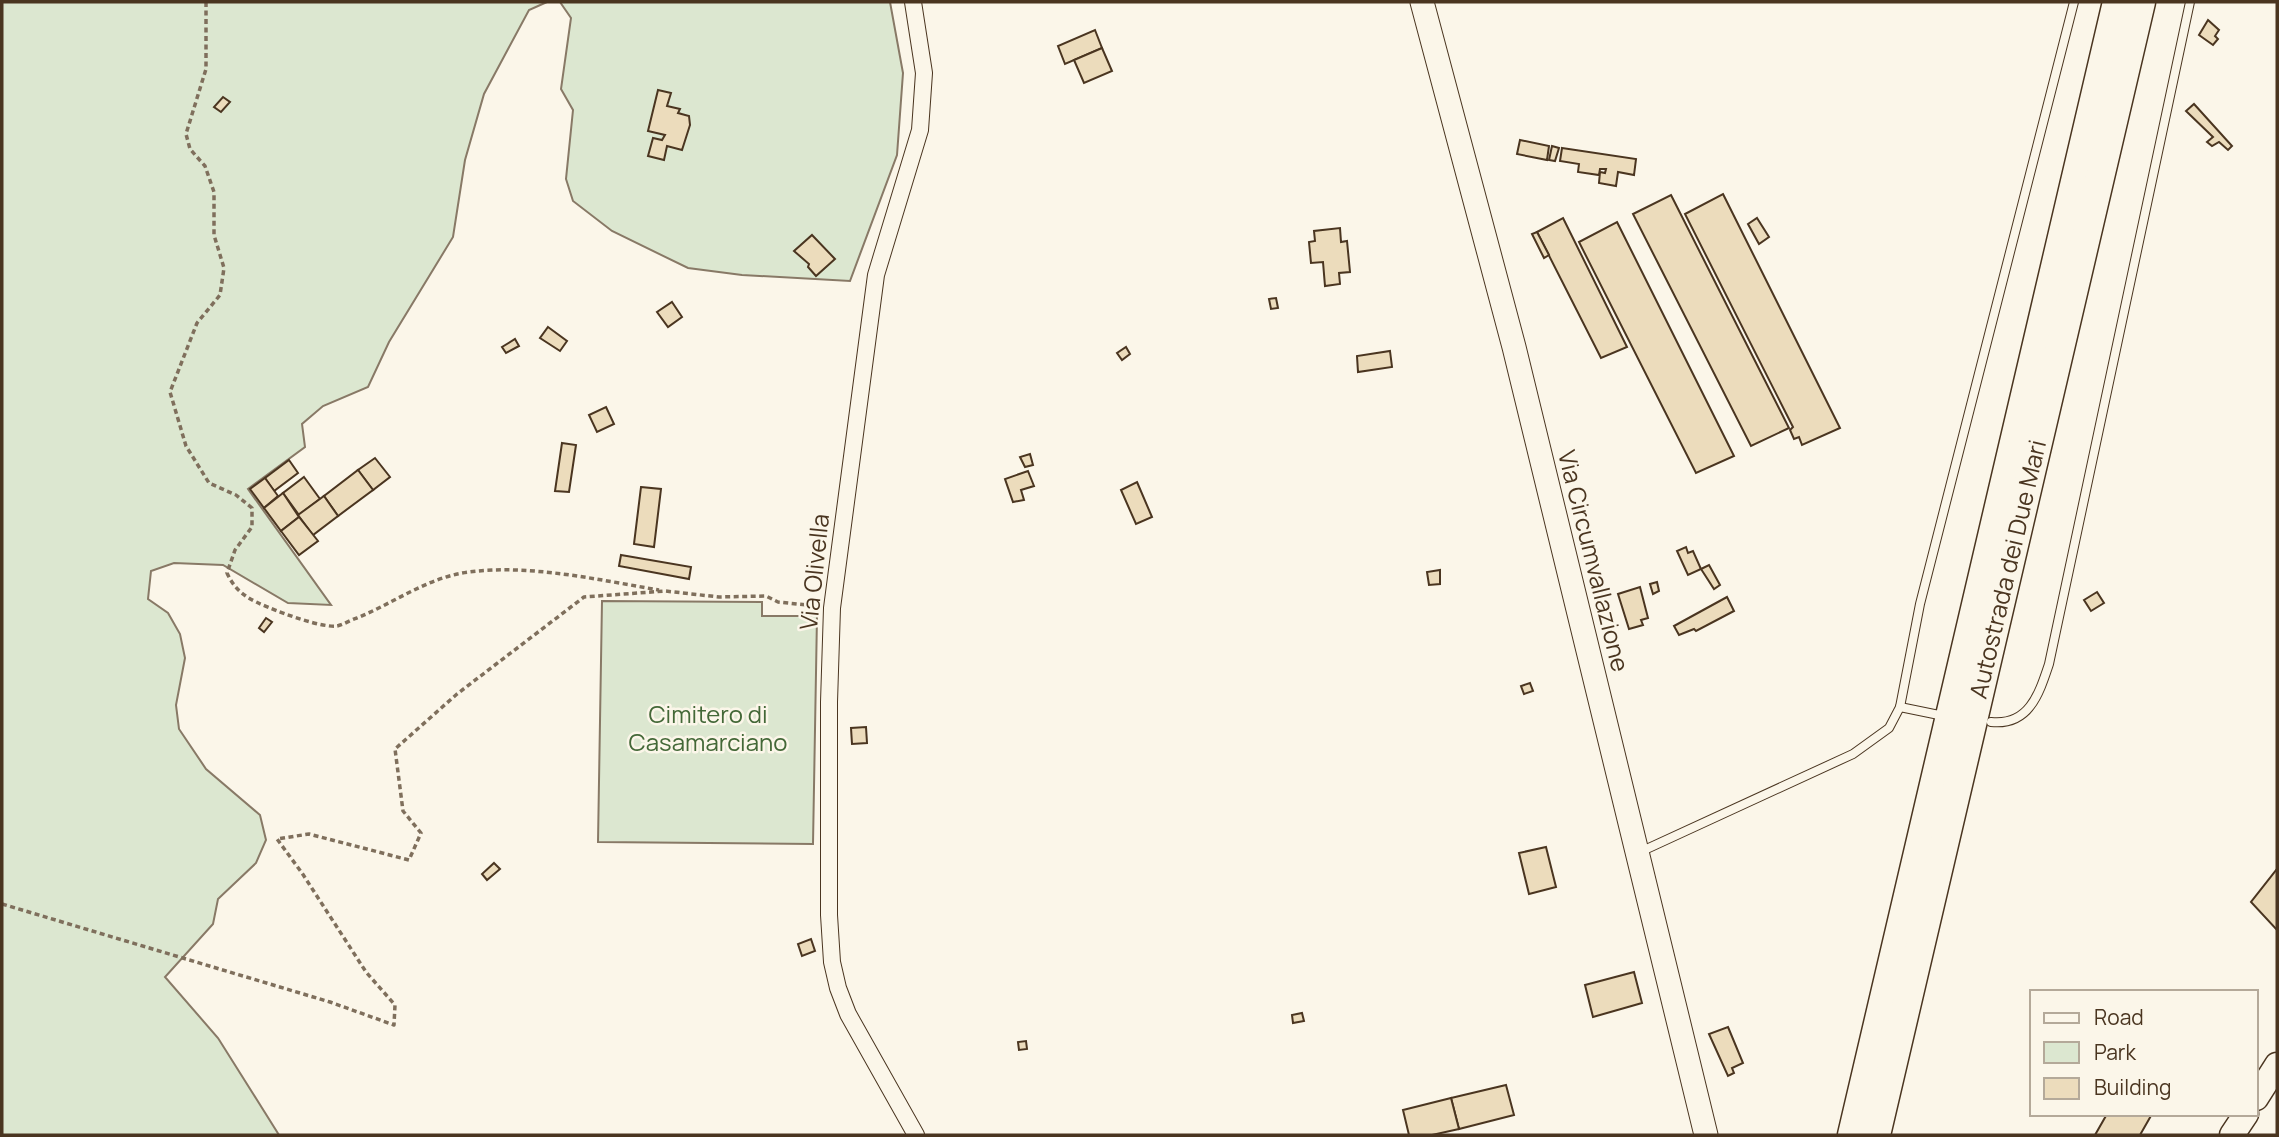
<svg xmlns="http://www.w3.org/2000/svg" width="2279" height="1137" font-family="Manrope,sans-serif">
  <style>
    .green { fill: #dce7d0; stroke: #887966; stroke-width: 2 }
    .building { fill: #ecdcbc; stroke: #4a3520; stroke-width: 2 }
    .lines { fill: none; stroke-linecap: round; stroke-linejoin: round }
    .lane-casing { stroke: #4a3520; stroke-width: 10 }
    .street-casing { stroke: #4a3520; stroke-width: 18 }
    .secondary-casing { stroke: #4a3520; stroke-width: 25 }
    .primary-casing { stroke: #4a3520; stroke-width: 27 }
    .highway-casing { stroke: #4a3520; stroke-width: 31 }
    .path { stroke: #7f6f5c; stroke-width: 3.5; stroke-dasharray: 5 3.5; stroke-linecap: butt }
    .lane { stroke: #fbf6e9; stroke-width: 8 }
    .street { stroke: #fbf6e9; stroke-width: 16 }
    .secondary { stroke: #fbf6e9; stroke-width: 23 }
    .primary { stroke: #fbf6e9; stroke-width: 24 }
    .highway { stroke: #fbf6e9; stroke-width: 28 }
    .labels { text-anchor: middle; stroke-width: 5; stroke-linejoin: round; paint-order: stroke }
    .street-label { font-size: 24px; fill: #4a3520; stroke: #fbf6e9 }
    .park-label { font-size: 24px; fill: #436837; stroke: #fbf6e9 }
  </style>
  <rect width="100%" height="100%" fill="#fbf6e9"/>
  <g class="green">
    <polygon points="2,2 547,2 529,10 484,94 465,160 453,237 389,342 368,387 323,406 302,424 305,447 248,489 331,605 288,603 223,565 174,563 151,571 148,599 168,613 180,634 185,658 176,705 179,729 206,769 260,815 266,840 256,863 218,899 213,924 165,977 218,1038 279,1135 2,1135"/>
    <polygon points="560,2 890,2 903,73 897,155 850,281 742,275 688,268 612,231 573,201 566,179 573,110 561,89 571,18"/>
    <polygon points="602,601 762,602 762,616 817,616 813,844 598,842"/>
  </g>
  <g class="building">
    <polygon points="2208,20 2219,30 2215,36 2218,39 2213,45 2199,35"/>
    <polygon points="1095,30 1102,48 1065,64 1058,46"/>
    <polygon points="1102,48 1112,71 1084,83 1074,60"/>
    <polygon points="658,90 671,93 667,106 680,109 678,113 689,116 690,125 682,150 667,146 664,160 648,156 653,138 662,140 665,135 648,131"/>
    <polygon points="223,97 230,102 221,112 214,107"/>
    <polygon points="2194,104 2232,146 2228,150 2219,142 2212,146 2207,142 2213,137 2186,111"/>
    <polygon points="1520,140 1549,146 1547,160 1517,154"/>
    <polygon points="1552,146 1559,148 1555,161 1549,160"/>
    <polygon points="1562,148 1636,159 1634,175 1618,172 1616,186 1599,183 1600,172 1605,173 1606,169 1600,169 1599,175 1578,172 1579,164 1560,161"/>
    <polygon points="1723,194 1840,428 1802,445 1799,437 1794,439 1790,430 1793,427 1685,214"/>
    <polygon points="1671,195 1789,428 1751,446 1633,214"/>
    <polygon points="1563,218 1627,347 1601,358 1537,232"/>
    <polygon points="1757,218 1769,237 1759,244 1748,224"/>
    <polygon points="1617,222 1734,456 1696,473 1579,242"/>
    <polygon points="1340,228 1341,242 1347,241 1350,272 1339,273 1340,284 1325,286 1323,262 1311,263 1309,242 1315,241 1314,231"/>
    <polygon points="1537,232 1549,255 1544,258 1532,234"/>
    <polygon points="812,235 835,259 816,276 808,267 809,264 794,251"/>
    <polygon points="1276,298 1278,308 1271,309 1269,299"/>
    <polygon points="672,302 682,317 668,327 657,312"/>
    <polygon points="548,327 567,341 560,351 540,338"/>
    <polygon points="515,339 519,346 506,353 502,347"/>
    <polygon points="1126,347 1130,354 1122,360 1117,353"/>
    <polygon points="1390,351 1392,367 1358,372 1357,356"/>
    <polygon points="606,407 614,424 597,432 589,415"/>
    <polygon points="562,443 576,445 569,492 555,491"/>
    <polygon points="1030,454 1033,465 1025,467 1020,457"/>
    <polygon points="375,458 390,477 373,490 358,470"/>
    <polygon points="289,460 298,473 274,491 265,478"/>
    <polygon points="358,470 373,490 338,516 324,496"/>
    <polygon points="1028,471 1034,486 1021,490 1024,500 1013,502 1005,479"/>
    <polygon points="304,477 320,499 299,515 283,493"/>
    <polygon points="265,478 278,496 264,508 250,489"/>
    <polygon points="1137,482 1152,517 1136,524 1121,490"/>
    <polygon points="641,487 661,489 654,547 634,544"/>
    <polygon points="283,493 299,517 281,531 264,508"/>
    <polygon points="324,496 338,516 313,535 298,515"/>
    <polygon points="299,517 318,541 299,555 281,531"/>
    <polygon points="1686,547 1688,553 1693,551 1701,569 1688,575 1677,551"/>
    <polygon points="621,555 691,567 689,579 619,566"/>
    <polygon points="1709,565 1720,585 1714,589 1701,569"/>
    <polygon points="1440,570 1440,584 1429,585 1427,572"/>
    <polygon points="1657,582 1659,591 1653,594 1650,584"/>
    <polygon points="1640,587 1648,618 1641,620 1643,625 1629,629 1618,594"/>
    <polygon points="2097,592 2104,603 2091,611 2084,600"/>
    <polygon points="1727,597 1734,611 1696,631 1694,629 1679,635 1674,626"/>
    <polygon points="266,618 272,622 264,632 259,628"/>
    <polygon points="1530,683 1533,691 1524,694 1521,686"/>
    <polygon points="866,727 867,743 852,744 851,728"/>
    <polygon points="1546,847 1556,887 1529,894 1519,853"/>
    <polygon points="494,863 500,869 487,880 482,874"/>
    <polygon points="2277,869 2277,930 2251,902"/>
    <polygon points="811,939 815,951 802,956 798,944"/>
    <polygon points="1634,972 1642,1003 1593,1017 1585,985"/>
    <polygon points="1302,1013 1304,1021 1293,1023 1292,1015"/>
    <polygon points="1728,1027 1743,1063 1732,1068 1734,1073 1728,1076 1709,1034"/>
    <polygon points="1026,1041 1027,1049 1019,1050 1018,1042"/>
    <polygon points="1506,1085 1514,1115 1459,1129 1451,1098"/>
    <polygon points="1451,1098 1459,1129 1432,1135 1409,1135 1403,1110"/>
    <polygon points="2107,1114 2152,1114 2140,1135 2095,1135"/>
  </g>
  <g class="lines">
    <g class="lane-casing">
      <g id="lane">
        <polyline points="1900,707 1939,715"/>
        <path d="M 1991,722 C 2029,726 2039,694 2049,664 L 2190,2"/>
        <polyline points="1640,852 1853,754 1889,728 1900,707 1920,604 2074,2"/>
      </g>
    </g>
    <g class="street-casing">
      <polyline id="street" points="913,2 924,73 920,130 876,275 832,608 829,702 829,915 832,962 838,988 848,1014 916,1135"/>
    </g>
    <g class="secondary-casing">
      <polyline id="secondary" points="1422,2 1514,347 1706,1135"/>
    </g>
    <g class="primary-casing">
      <g id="primary">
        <polyline points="2256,1098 2277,1065"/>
        <polyline points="2232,1135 2246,1114"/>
      </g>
    </g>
    <g class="highway-casing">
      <g id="highway">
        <polyline points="1852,1135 2117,2"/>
        <path id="s1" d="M 1876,1135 L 2141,2"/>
      </g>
    </g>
    <g class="path">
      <path d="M 206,2 L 206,69 L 186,134 L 190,149 L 205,166 L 214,192 L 214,235 L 224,268 L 220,295 L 197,323 L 170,392 L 186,446 L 209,483 L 236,495 L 252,508 L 252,527 L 235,550 L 227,573 C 236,593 250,600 270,608 C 284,614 323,628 337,626 C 343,625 350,620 357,618 C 394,603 428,577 469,572 C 530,564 599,580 659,590"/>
      <polyline points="2,904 330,1002 394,1025 395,1005 366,972 302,873 277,839 309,834 409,860 421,833 403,811 395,749 457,694 584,597 665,591 719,597 766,596 778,602 816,606"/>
    </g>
    <use href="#lane" class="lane"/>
    <use href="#street" class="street"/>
    <use href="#secondary" class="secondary"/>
    <use href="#primary" class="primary"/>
    <use href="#highway" class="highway"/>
  </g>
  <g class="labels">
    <g class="street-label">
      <text transform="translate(1593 561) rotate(76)" y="8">Via Circumvallazione</text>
      <text dy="8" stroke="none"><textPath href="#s1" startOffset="581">Autostrada dei Due Mari</textPath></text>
      <text transform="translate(815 572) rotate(-84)" y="8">Via Olivella</text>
    </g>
    <g class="park-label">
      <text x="708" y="723">Cimitero di<tspan x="708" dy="28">Casamarciano</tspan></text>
    </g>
  </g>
  <rect width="2279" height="1137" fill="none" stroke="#4a3520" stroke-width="7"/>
  <rect x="2030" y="990" width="228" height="126" fill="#fbf6e9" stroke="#b4a999" stroke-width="2"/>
  <rect x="2044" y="1013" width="35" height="10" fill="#fbf6e9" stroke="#b4a999" stroke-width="2"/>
  <text x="2094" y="1025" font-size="21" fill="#4a3520">Road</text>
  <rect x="2044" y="1042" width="35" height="21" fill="#dce7d0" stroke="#b4a999" stroke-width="2"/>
  <text x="2094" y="1060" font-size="21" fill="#4a3520">Park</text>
  <rect x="2044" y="1078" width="35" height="21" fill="#ecdcbc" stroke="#b4a999" stroke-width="2"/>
  <text x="2094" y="1095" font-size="21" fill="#4a3520">Building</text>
</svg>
